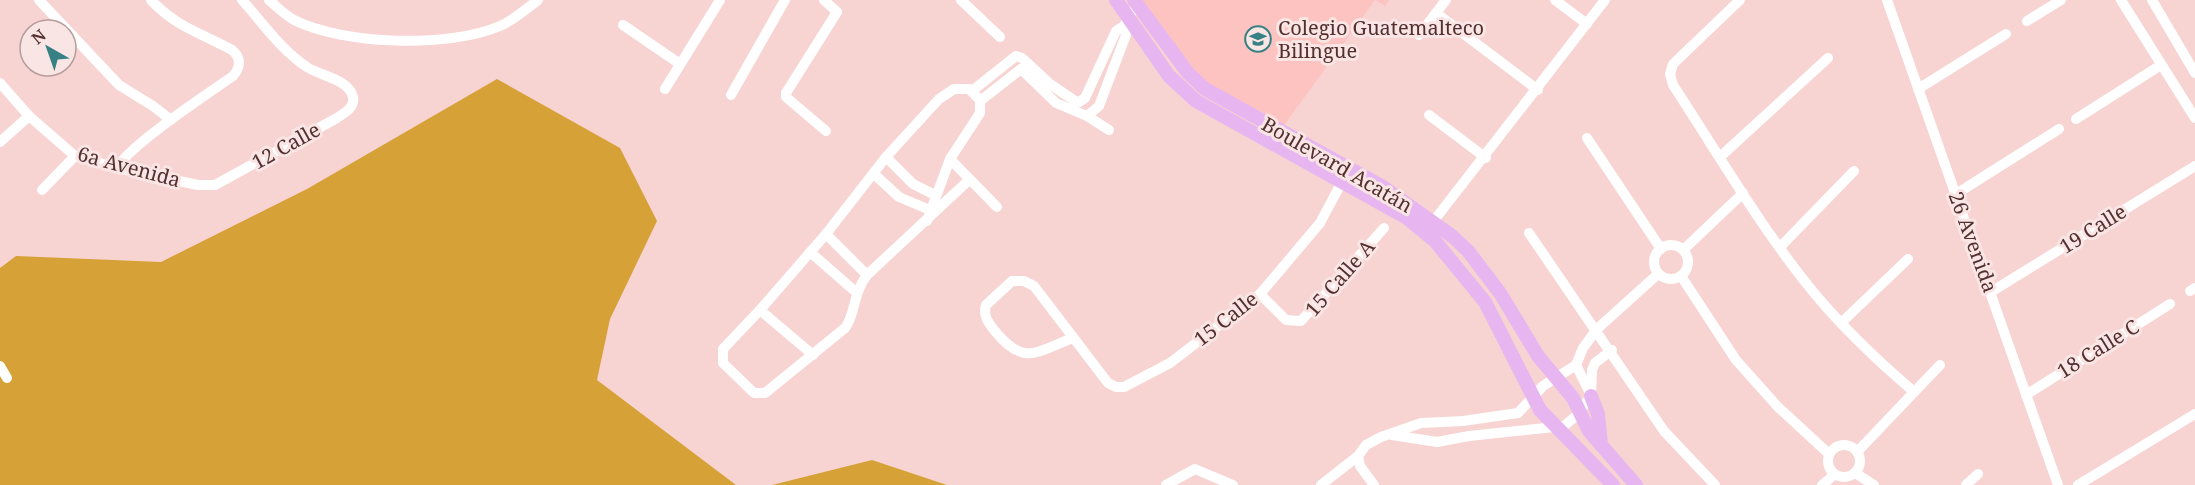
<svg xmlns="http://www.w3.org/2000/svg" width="2195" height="485" font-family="'Noto Serif',serif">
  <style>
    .built { fill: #fdc3c1 }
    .green { fill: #d6a137 }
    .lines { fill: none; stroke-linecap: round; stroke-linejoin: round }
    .minor { stroke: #fff; stroke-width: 10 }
    .major { stroke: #e7b6f1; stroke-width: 14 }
    .labels { text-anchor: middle; stroke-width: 6; stroke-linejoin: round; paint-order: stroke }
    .poi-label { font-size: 20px; fill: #53302f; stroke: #f8e5e4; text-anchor: start }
    .street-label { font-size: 20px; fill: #53302f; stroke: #f8e5e4 }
  </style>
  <rect width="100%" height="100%" fill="#f7d3d2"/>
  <polygon class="built" points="1142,0 1389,0 1385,6 1375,0 1280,131 1197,77"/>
  <g class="green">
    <polygon points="497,79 620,148 657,221 610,319 597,380 736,485 0,485 0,268 16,256 161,262 307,189"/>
    <polygon points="872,460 947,485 772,485"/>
  </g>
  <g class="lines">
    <g class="minor">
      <polyline points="39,0 119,85 153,106 171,120"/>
      <path d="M 269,0 C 277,7 285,15 294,20 C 344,45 449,48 500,26 C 514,20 526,9 538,0"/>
      <polyline points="824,0 837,12 786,93 786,97 826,131"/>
      <polyline points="961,0 1000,37"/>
      <polyline points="1555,0 1587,24"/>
      <path d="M 1740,0 L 1673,64 L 1670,74 L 1673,85 C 1719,155 1762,230 1815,294 C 1845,330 1878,361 1913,391"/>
      <polyline points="1887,0 2058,485"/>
      <polyline points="2121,0 2195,118"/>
      <polyline points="2152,0 2195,73"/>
      <polyline points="1436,13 1538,90"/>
      <polyline points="2027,21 2061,0"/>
      <polyline points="623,25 680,64"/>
      <polyline points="1419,35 1446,0"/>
      <path d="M 0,83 L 29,116 L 75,156 L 117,168 L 198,185 L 215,185 L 337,118 C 344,113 355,108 353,97 C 349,79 320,76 307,67 C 282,51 262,22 242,0"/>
      <polyline points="665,89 720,0"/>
      <polyline points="1918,89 2006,34"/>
      <polyline points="972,91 1016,56 1022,58 1050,84 1075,101 1079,102 1085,98 1116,31 1124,26 1132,12"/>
      <polyline points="731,95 785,0"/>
      <polyline points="980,101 1021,69 1056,103 1087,116 1109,130"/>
      <polyline points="1429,115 1486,158"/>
      <polyline points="1087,116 1099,106 1126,35 1124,26"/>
      <polyline points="2076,119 2161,65"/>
      <polyline points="1587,138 1661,249"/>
      <polyline points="0,142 29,116"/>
      <polyline points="886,157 913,184 935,195"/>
      <polyline points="1720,157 1828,58"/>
      <polyline points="950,159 997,207"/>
      <path d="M 117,168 C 128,146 209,93 233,76 C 241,67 241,57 232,50 C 201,33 176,27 151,0"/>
      <polyline points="874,174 899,197 930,210"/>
      <polyline points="42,190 75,156"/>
      <polyline points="1956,194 2059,129"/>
      <path d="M 927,221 L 950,159 L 980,113 L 980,100 L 969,89 L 954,89 L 939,99 L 886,157 L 826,234 L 760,310 L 723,349 L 723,363 L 754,393 L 765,393 L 845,328 C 855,316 853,293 867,275 L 969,180"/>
      <polyline points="1429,227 1605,0"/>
      <polyline points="1529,233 1664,431 1715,485"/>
      <polyline points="826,234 867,275"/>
      <circle cx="1671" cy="262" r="17"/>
      <polyline points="1781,246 1854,171"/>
      <polyline points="1683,250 1743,193"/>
      <polyline points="810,252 857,293"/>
      <polyline points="1681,276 1736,360 1778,407 1829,454"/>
      <polyline points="2190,291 2195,288"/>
      <polyline points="1991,292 2195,166"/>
      <polyline points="1260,294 1286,320 1301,321 1384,228"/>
      <polyline points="760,310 813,355"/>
      <polyline points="1841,323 1908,259"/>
      <path d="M 1073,338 C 1035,352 1024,367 994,330 C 988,322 983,316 986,305 L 1012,281 L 1024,281 L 1034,286 L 1108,383 L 1116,387 L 1124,387 L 1170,363 L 1260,294 L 1320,223 L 1345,176"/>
      <polyline points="1576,365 1590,393"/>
      <polyline points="0,366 7,378"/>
      <polyline points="2026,395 2170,304"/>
      <polyline points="1392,435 1437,442 1469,436 1564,426 1576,416 1591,396 1592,370 1595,363 1612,350"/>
      <circle cx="1844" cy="461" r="16"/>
      <polyline points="1857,452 1940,365"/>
      <polyline points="1358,456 1360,466 1374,485"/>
      <polyline points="1855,473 1874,485"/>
      <polyline points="1166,485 1195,469 1233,485"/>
      <polyline points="1321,485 1358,456 1366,445 1381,437 1421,423 1463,421 1518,413 1543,386 1576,365 1583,348 1597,329 1658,274"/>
      <polyline points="1822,485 1834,475"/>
      <polyline points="1966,485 1978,474"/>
      <polyline points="2078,485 2195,414"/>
    </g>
    <g class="major">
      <polyline points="1116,0 1169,76 1196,101 1407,218 1435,241 1485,302 1540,410 1613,485"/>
      <polyline points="1134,0 1188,73 1205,89 1383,187 1452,236 1468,251 1500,293 1538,356 1573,398 1589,431 1636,485"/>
      <polyline points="1591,396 1598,414 1601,445"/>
    </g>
  </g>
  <defs>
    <g id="school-ring" transform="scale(1.35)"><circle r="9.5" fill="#f8e5e4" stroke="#378084" stroke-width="1.5"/><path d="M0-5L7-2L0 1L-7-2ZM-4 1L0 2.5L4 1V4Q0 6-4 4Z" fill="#378084"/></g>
  </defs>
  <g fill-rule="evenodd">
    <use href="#school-ring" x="1258" y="39"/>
  </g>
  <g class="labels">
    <g class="poi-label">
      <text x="1278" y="35">Colegio Guatemalteco<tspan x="1278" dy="23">Bilingue</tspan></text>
    </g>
    <g class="street-label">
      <text transform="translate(286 146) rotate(-29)" y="7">12 Calle</text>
      <text transform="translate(1337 165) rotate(30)" y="7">Boulevard Acatán</text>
      <text transform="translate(129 167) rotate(15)" y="7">6a Avenida</text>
      <text transform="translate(2093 229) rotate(-32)" y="7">19 Calle</text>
      <text transform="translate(1973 242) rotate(70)" y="7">26 Avenida</text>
      <text transform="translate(1340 278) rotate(-49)" y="7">15 Calle A</text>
      <text transform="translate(1226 319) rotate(-38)" y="7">15 Calle</text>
      <text transform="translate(2098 349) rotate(-32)" y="7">18 Calle C</text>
    </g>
  </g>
  <g transform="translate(48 48) rotate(320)"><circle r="28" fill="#f8e5e4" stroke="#b69d9c" stroke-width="1.5"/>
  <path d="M0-4.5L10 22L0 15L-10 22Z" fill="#378084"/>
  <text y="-9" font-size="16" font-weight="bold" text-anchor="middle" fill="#53302f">N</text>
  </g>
</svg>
